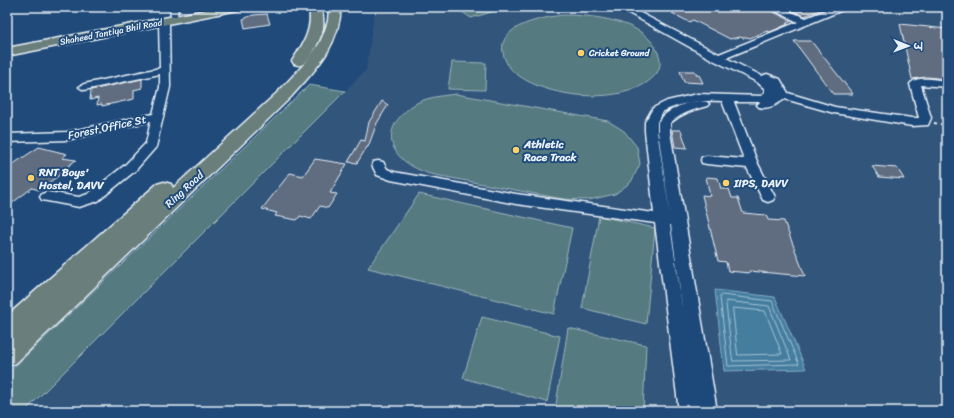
<svg xmlns="http://www.w3.org/2000/svg" width="954" height="418" font-family="Sriracha,'Playpen Sans Deva',sans-serif">
  <style>
    .built { fill: #32547c }
    .green { fill: #547a80; stroke: #9eb6bc }
    .water { fill: #447d9f; stroke: #86abc3 }
    .lines { fill: none; stroke-linecap: round; stroke-linejoin: round }
    .shore { stroke: #a6c3d4; stroke-width: 1 }
    .building { fill: #606d80; stroke: #e8f1f8 }
    .minor-casing { stroke: #e8f1f8; stroke-width: 3 }
    .major-casing { stroke: #e8f1f8; stroke-width: 3 }
    .highway-casing { stroke: #e8f1f8; stroke-width: 3 }
    .path { stroke: #e8f1f8; stroke-width: 2; stroke-dasharray: 3 3; stroke-linecap: butt }
    .minor { fill: #1f4a7a; fill-rule: evenodd }
    .major { fill: #6b7f7c; fill-rule: evenodd }
    .highway { fill: #6b7f7c; fill-rule: evenodd }
    .poi-dot { fill: #ffd166; stroke: #1f4a7a; stroke-width: 1.5 }
    .labels { text-anchor: middle; stroke-width: 4; stroke-linejoin: round; paint-order: stroke }
    .far-street-label { font-size: 9px; fill: #e8f1f8; stroke: #1f4a7a }
    .far-poi-label { font-size: 9px; font-weight: bold; fill: #e8f1f8; stroke: #1f4a7a; text-anchor: start }
    .street-label { font-size: 11px; fill: #e8f1f8; stroke: #1f4a7a }
    .poi-label { font-size: 11px; font-weight: bold; fill: #e8f1f8; stroke: #1f4a7a; text-anchor: start }
  </style>
  <rect width="100%" height="100%" fill="#1f4a7a"/>
  <filter id="ink" filterUnits="userSpaceOnUse"><feTurbulence type="fractalNoise" baseFrequency=".025" numOctaves="2"/><feDisplacementMap in="SourceGraphic" scale="8" xChannelSelector="R" yChannelSelector="G"/><feConvolveMatrix kernelMatrix="1 2 1 2 8 2 1 2 1" color-interpolation-filters="sRGB"/></filter>
  <g filter="url(#ink)">
    <polygon class="built" points="375,7 947,7 947,411 25,411 366,70"/>
    <g class="green">
      <polygon points="455,7 509,7 471,18"/>
      <path d="M 562,15 C 592,15 646,20 658,53 C 661,59 661,67 657,73 C 630,107 549,99 518,75 C 510,70 505,62 503,53 C 497,25 543,18 562,15 Z"/>
      <polygon points="452,62 486,63 485,90 448,89"/>
      <polygon points="309,85 345,91 25,411 7,411 7,374"/>
      <path d="M 456,94 L 608,121 L 624,131 L 637,147 L 640,164 L 631,182 L 615,194 L 589,200 L 563,199 L 430,174 C 392,162 375,133 412,106 C 424,97 442,96 456,94 Z"/>
      <polygon points="419,194 572,228 554,314 368,268"/>
      <polygon points="599,216 655,228 646,324 582,308"/>
      <polygon points="482,317 560,336 547,402 463,378"/>
      <polygon points="568,328 646,345 643,411 555,411"/>
    </g>
    <polygon class="water" points="715,290 775,297 806,369 724,371"/>
    <g class="lines">
      <g class="shore">
        <polygon points="722,295 772,301 799,364 728,366 720,297"/>
        <polygon points="726,301 769,306 791,360 733,361"/>
        <polygon points="733,308 765,311 782,354 738,355"/>
      </g>
    </g>
    <g class="building">
      <polygon points="692,7 763,7 792,21 786,23 788,24 770,32 767,31 750,38 747,37 743,38 740,37 730,39 693,20 689,22 672,13"/>
      <polygon points="800,7 825,7 825,8 804,16 791,10"/>
      <polygon points="267,14 270,24 245,28 243,19 253,15"/>
      <polygon points="900,24 947,29 947,79 927,77 912,79"/>
      <polygon points="794,41 811,41 853,94 833,94"/>
      <polygon points="680,71 695,71 697,75 699,75 703,83 684,82"/>
      <polygon points="142,79 142,88 134,90 134,99 102,106 102,104 97,105 98,98 90,100 91,90"/>
      <polygon points="382,101 388,105 377,123 368,147 367,147 357,163 348,162 361,140 365,141 369,122"/>
      <polygon points="672,130 681,130 687,148 675,147"/>
      <polygon points="39,147 67,154 62,158 76,160 68,166 69,168 39,190 32,188 7,207 7,168"/>
      <polygon points="315,159 347,164 330,193 337,194 328,208 320,206 311,219 300,216 297,220 275,216 277,213 262,209 290,173 303,176"/>
      <polygon points="872,166 897,168 904,179 879,177"/>
      <polygon points="706,177 718,178 721,189 729,189 732,198 738,198 743,213 766,215 768,220 784,221 805,276 749,271 750,273 728,271 726,262 718,261 702,195 710,196"/>
    </g>
    <g class="lines">
      <g class="minor-casing">
        <g id="minor">
          <polygon points="170,7 178,7 177,18 171,18"/>
          <path d="M 618,7 L 629,7 L 719,54 L 798,22 L 768,7 L 779,7 L 806,18 L 834,7 L 846,7 L 845,9 L 726,58 L 762,76 L 767,74 L 780,79 L 788,93 L 835,107 L 912,118 L 919,118 L 910,84 C 917,75 936,80 947,81 L 947,87 L 921,85 L 931,118 L 928,125 L 912,126 L 834,113 L 785,99 C 777,104 769,110 759,107 L 757,105 L 760,102 L 734,102 L 758,164 L 775,197 L 773,200 L 768,202 L 763,200 L 747,168 L 707,164 L 702,163 L 701,160 L 702,157 L 707,156 L 744,159 L 722,101 C 700,100 682,102 662,112 L 657,122 L 657,131 L 670,215 L 658,132 L 658,122 C 667,109 692,98 707,102 L 709,104 L 707,106 C 692,110 682,113 670,123 L 670,132 L 717,411 L 679,411 L 655,223 L 516,204 L 391,180 L 377,175 L 372,165 L 373,162 L 378,161 L 383,162 L 387,169 L 394,172 L 516,194 L 654,213 L 645,131 L 645,122 L 653,108 L 667,101 L 697,94 L 762,96 L 765,92 L 765,89 L 757,82 L 713,60 ZM 670,225 L 671,225 L 683,312 Z"/>
          <polygon points="164,19 169,22 170,87 156,147 135,171 98,201 79,207 42,200 40,197 42,194 47,192 79,197 88,194 125,165 146,143 151,121 67,140 7,142 7,134 67,132 153,114 160,87 160,74 84,90 79,87 84,84 160,68 159,22"/>
        </g>
      </g>
      <g class="major-casing">
        <polygon id="major" points="221,7 243,7 238,10 7,56 7,48"/>
      </g>
      <g class="highway-casing">
        <g id="highway">
          <path d="M 309,7 L 321,7 C 323,14 324,21 323,29 C 321,38 311,60 303,64 C 300,66 297,65 294,64 L 292,61 C 304,43 313,29 309,7 Z"/>
          <path d="M 329,7 L 341,7 C 339,47 316,69 291,97 L 16,363 L 7,367 L 7,316 L 157,184 L 164,182 L 171,184 L 173,188 L 279,91 L 306,62 L 319,44 L 324,33 L 328,21 Z"/>
        </g>
      </g>
      <polyline class="path" points="934,123 947,125"/>
      <use href="#minor" class="minor"/>
      <use href="#major" class="major"/>
      <use href="#highway" class="highway"/>
    </g>
  </g>
  <g class="poi-dot">
    <circle cx="581" cy="53" r="4"/>
    <circle cx="516" cy="150" r="4"/>
    <circle cx="31" cy="178" r="4"/>
    <circle cx="726" cy="183" r="4"/>
  </g>
  <g class="labels">
    <g class="far-street-label">
      <text transform="translate(111 32) rotate(-11)" y="3">Shaheed Tantiya Bhil Road</text>
    </g>
    <g class="far-poi-label">
      <text x="589" y="56">Cricket Ground</text>
    </g>
    <g class="street-label">
      <text transform="translate(107 127) rotate(-12)" y="4">Forest Office St</text>
      <text transform="translate(184 189) rotate(-43)" y="4">Ring Road</text>
    </g>
    <g class="poi-label">
      <text x="524" y="148">Athletic<tspan x="524" dy="13">Race Track</tspan></text>
      <text x="39" y="176">RNT Boys'<tspan x="39" dy="13">Hostel, DAVV</tspan></text>
      <text x="734" y="187">IIPS, DAVV</text>
    </g>
  </g>
  <rect width="954" height="418" fill="none" stroke="#1f4a7a" stroke-width="24"/>
  <rect x="12" y="12" width="930" height="394" fill="none" stroke="#e8f1f8" stroke-width="1.5" filter="url(#ink)"/>
  <g transform="translate(908 46) rotate(91)" stroke="#1f4a7a" stroke-width="3" paint-order="stroke">
  <path d="M0-3L7 15L0 10L-7 15Z" fill="#e8f1f8"/>
  <text y="-6" font-size="11" font-weight="bold" text-anchor="middle" fill="#e8f1f8">उ</text>
  </g>
</svg>
